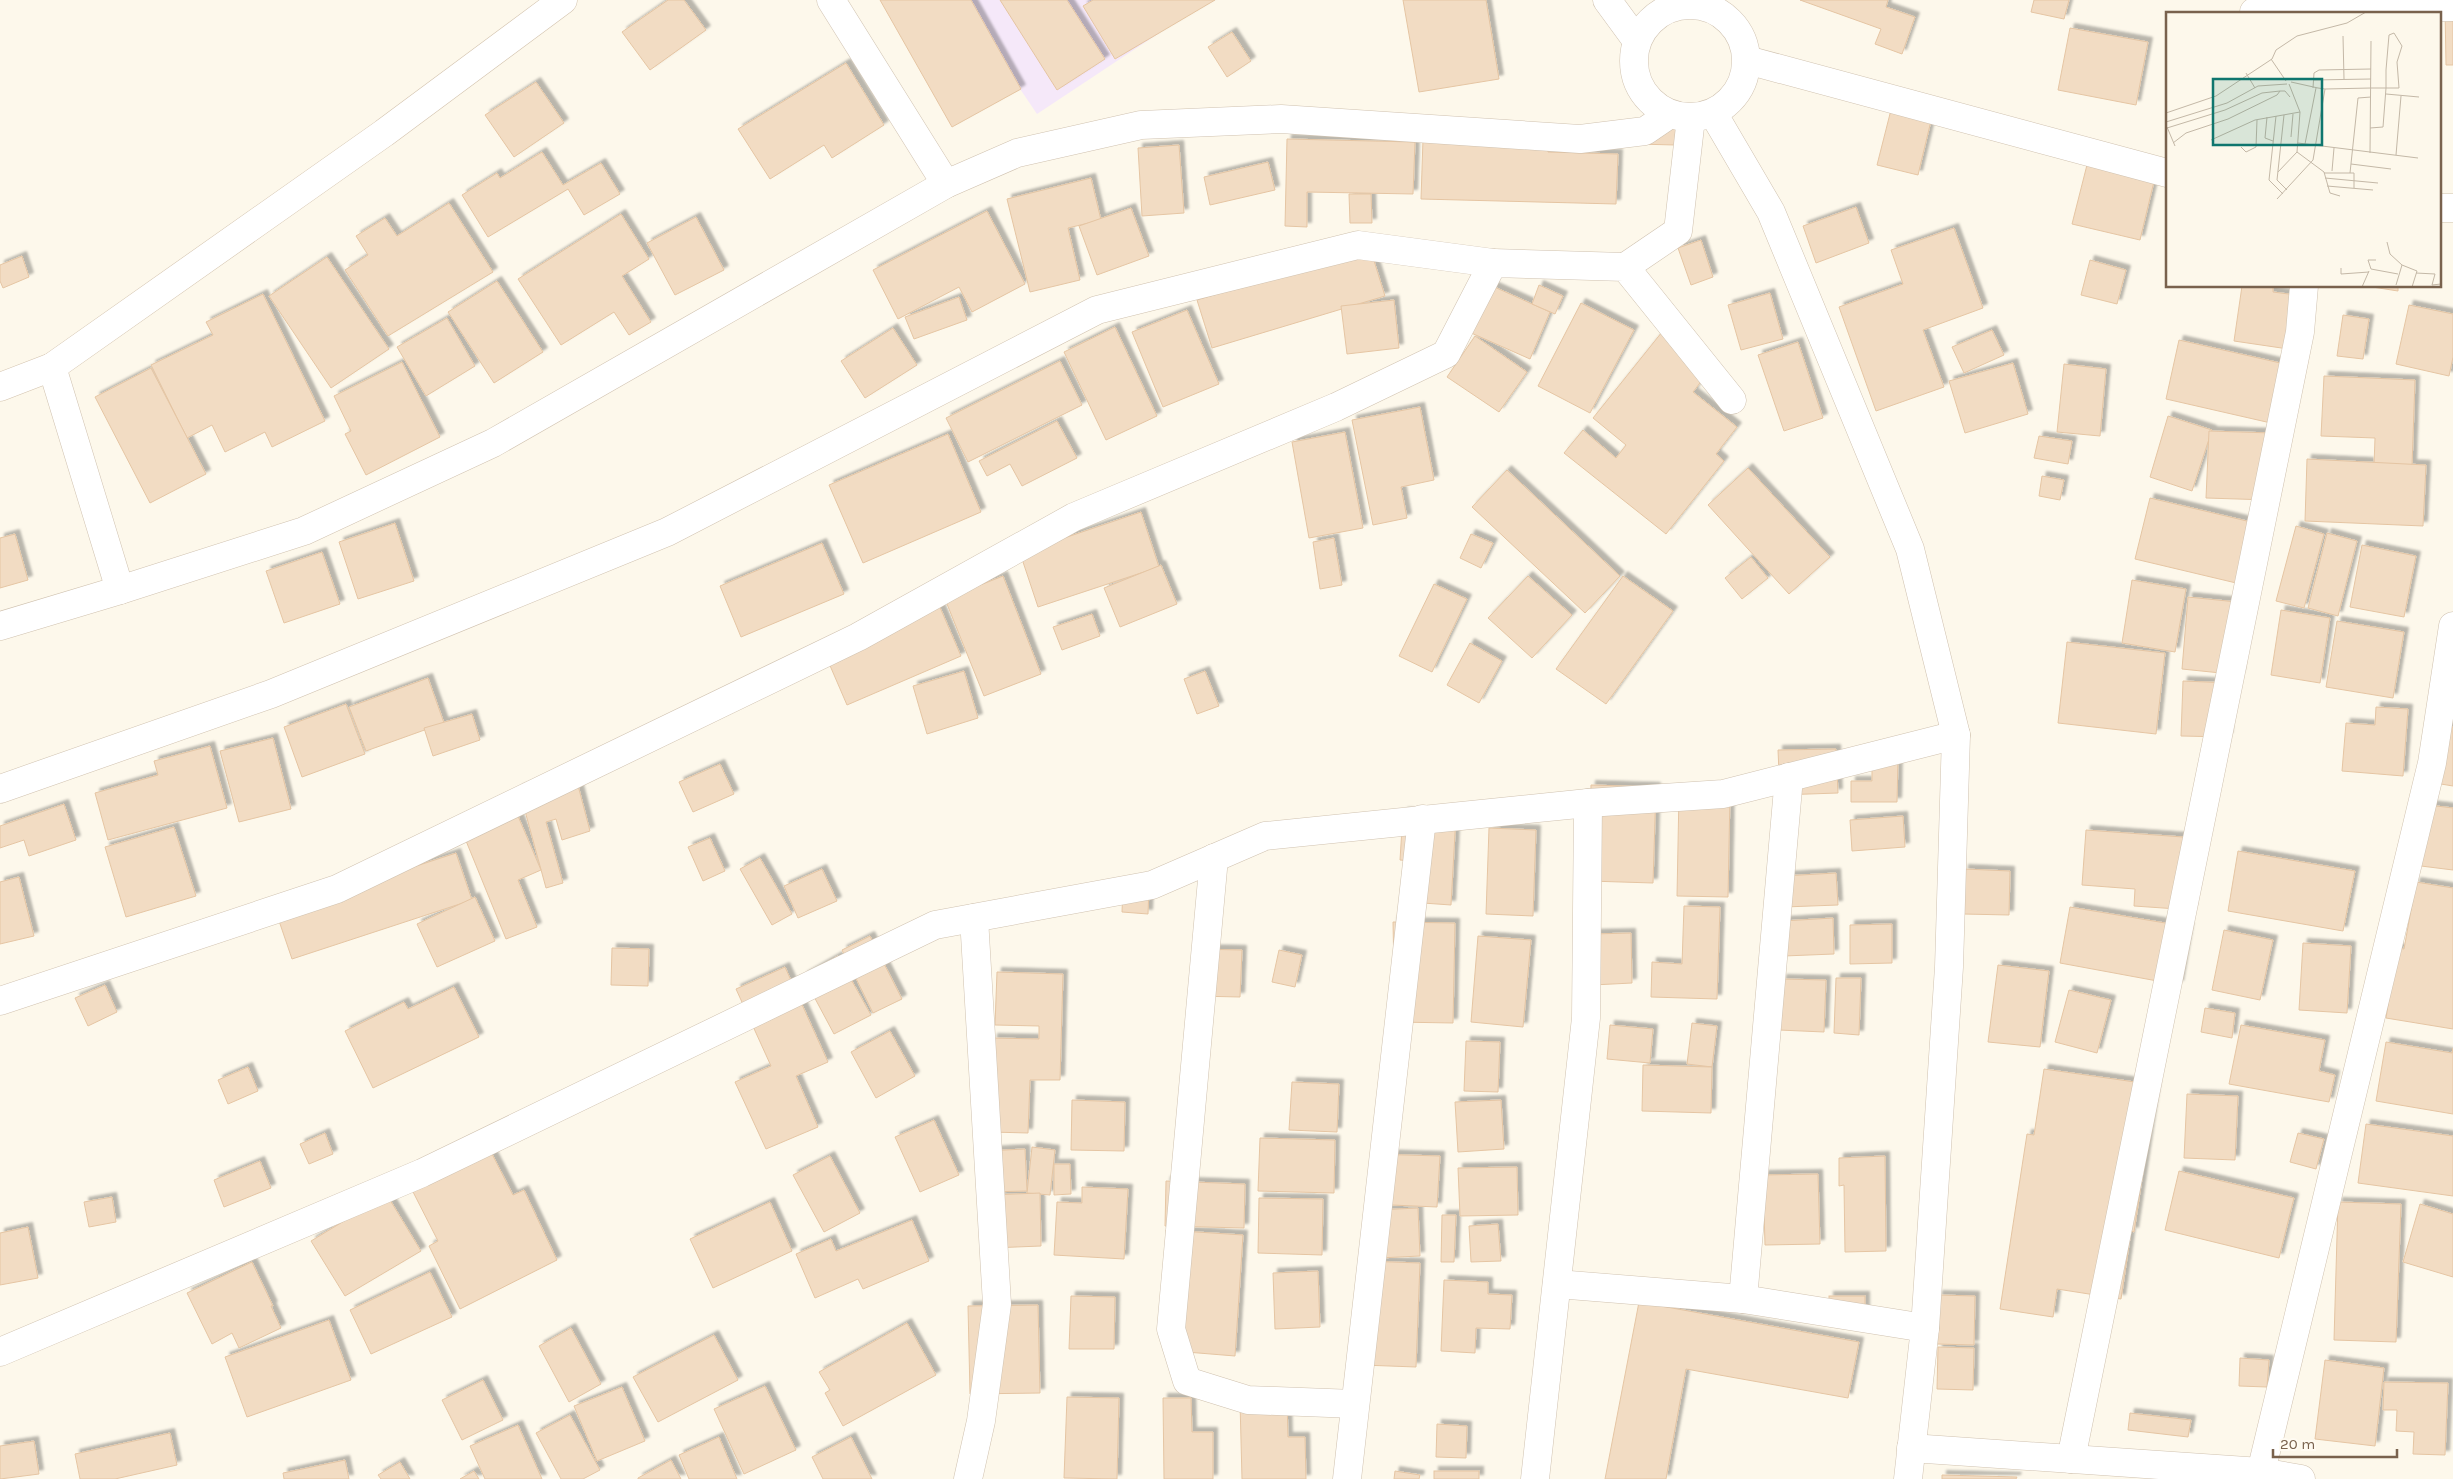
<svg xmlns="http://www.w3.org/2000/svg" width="2453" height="1479" font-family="Karla,sans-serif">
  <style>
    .education { fill: #f5e8f9 }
    .building { fill: #f2dcc3; stroke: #e5c5a3; filter: url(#shadow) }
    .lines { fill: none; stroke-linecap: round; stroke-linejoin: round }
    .minor-casing { stroke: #d0c2b0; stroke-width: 29 }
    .secondary-casing { stroke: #d3c3ae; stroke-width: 29 }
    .minor { stroke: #fff; stroke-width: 28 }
    .secondary { stroke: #fff; stroke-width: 28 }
    .inset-road { fill: none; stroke: #c4b8a7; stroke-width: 1 }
    .view { fill: #0f766e; fill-opacity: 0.15; stroke: #0f766e; stroke-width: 2.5 }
    .inset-edge { fill: none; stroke: #79624d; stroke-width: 2.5 }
  </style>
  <defs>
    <filter id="shadow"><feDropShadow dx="4.5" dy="-4.5" stdDeviation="1" flood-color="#0004"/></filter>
  </defs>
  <rect width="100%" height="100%" fill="#fdf8eb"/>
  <polygon class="education" points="960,0 1209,0 1037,114"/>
  <g class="building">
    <polygon points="668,0 684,0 706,30 650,70 622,32"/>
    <polygon points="880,0 971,0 1021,89 952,127"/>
    <polygon points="1000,0 1067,0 1105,59 1057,90"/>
    <polygon points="1093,0 1215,0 1115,59 1083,6"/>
    <polygon points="1403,0 1486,0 1499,79 1419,92"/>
    <polygon points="1800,0 1888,0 1886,7 1915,17 1902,54 1875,44 1881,29"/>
    <polygon points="2034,0 2069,0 2064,19 2031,12"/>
    <polygon points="2453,7 2453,65 2446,65 2445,8"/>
    <polygon points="2070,28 2148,42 2136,105 2058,90"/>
    <polygon points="1232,32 1251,61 1227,77 1208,47"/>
    <polygon points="846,63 884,125 832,158 824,145 770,179 738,129"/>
    <polygon points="536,82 564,123 514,157 485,115"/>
    <polygon points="1895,94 1935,104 1918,175 1877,165"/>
    <polygon points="1676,123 1675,145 1636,144"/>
    <polygon points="1287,139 1415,142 1413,194 1307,192 1307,227 1285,226"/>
    <polygon points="1423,139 1548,143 1548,152 1618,154 1616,204 1421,199"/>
    <polygon points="1179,145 1184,213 1142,216 1138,148"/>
    <polygon points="542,152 563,185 601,163 620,194 584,215 568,189 488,237 462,195 497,173 500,178"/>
    <polygon points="2089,157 2156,173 2140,240 2072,224"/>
    <polygon points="1268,162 1275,190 1210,205 1204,177"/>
    <polygon points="1091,178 1101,220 1068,228 1080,280 1030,292 1007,199"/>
    <polygon points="1349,194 1371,194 1372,223 1350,223"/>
    <polygon points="449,203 493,272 388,336 345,270 368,255 356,236 385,218 397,236"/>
    <polygon points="1856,207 1869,243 1816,263 1803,226"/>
    <polygon points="1131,208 1149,256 1097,275 1079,226"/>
    <polygon points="987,211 1025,284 972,312 959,287 898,319 873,270"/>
    <polygon points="621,214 649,259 622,276 651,322 629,335 614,312 561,345 518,279"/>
    <polygon points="696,217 724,270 675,295 647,243"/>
    <polygon points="1954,228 1983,308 1923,330 1944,387 1876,411 1839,307 1903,284 1891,250"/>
    <polygon points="1701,240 1713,277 1691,285 1678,248"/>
    <polygon points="1370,248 1385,296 1212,348 1197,300"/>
    <polygon points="22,256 29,277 3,288 0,281 0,265"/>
    <polygon points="327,257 389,349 331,388 269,296"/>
    <polygon points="2090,260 2126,270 2117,304 2081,295"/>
    <polygon points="497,281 543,352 494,383 448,312"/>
    <polygon points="1490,285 1550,312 1530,359 1469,332"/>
    <polygon points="1539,285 1563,296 1555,314 1532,304"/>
    <polygon points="2242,286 2273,286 2273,292 2304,296 2295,350 2234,341"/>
    <polygon points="2366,286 2398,286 2398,291"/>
    <polygon points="1770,293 1783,339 1741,350 1728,305"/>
    <polygon points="263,294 325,421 272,447 265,432 225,452 212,425 187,438 151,365 213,335 206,322"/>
    <polygon points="959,297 967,320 914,339 905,317"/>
    <polygon points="1394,300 1399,348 1347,354 1341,306"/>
    <polygon points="1581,303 1634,330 1590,413 1538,386"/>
    <polygon points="2409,305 2453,314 2453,357 2449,376 2396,364"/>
    <polygon points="1187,310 1219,384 1163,407 1132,332"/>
    <polygon points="2343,315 2369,319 2363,359 2337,356"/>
    <polygon points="447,318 475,366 426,396 397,347"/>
    <polygon points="1115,327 1157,416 1106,440 1064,352"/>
    <polygon points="893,328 917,365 865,398 841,361"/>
    <polygon points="1992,330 2004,355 1964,373 1952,347"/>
    <polygon points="1662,332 1710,370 1693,392 1737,427 1716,454 1724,461 1666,534 1564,453 1583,430 1616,458 1626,445 1593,418"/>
    <polygon points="1475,336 1527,372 1499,412 1447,377"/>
    <polygon points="2179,340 2298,367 2284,426 2166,399"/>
    <polygon points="1798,342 1823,418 1784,431 1758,355"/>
    <polygon points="1060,361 1082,405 968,462 946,418"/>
    <polygon points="402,362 440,437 366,475 345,434 351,431 334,396"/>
    <polygon points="2013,363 2028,414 1965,433 1949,381"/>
    <polygon points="2064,364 2106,369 2100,436 2057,432"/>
    <polygon points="151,368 206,474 150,503 95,397"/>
    <polygon points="2324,376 2415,380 2412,466 2374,465 2375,438 2321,436"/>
    <polygon points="1420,407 1434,480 1401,487 1407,518 1373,525 1352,420"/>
    <polygon points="2168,416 2212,430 2192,491 2150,477"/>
    <polygon points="1057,421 1077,458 1022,486 1010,464 987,476 979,461"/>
    <polygon points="2209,431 2272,433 2269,500 2206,498"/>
    <polygon points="1345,432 1363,528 1309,538 1292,442"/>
    <polygon points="948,434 981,512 863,563 829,485"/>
    <polygon points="2039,436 2072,441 2068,464 2034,458"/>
    <polygon points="2307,459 2426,465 2423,526 2305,521"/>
    <polygon points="1748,468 1830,557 1789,594 1708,505"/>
    <polygon points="1507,470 1620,576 1585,613 1472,507"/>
    <polygon points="2042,476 2064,480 2060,500 2039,496"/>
    <polygon points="2150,498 2268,526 2253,587 2135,559"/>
    <polygon points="1141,512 1159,567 1038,607 1020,553"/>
    <polygon points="395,523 414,581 358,599 339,542"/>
    <polygon points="2296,526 2324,534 2304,608 2276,601"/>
    <polygon points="2327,533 2357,541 2338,616 2308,608"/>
    <polygon points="15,534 28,580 0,588 0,538"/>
    <polygon points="1471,534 1493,543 1481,568 1460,558"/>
    <polygon points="1334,538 1342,585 1320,589 1313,542"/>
    <polygon points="822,543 844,594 741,637 720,586"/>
    <polygon points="2362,545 2416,556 2404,617 2350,607"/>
    <polygon points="322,552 340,604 284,623 266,571"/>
    <polygon points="1751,557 1768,578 1742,599 1725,578"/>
    <polygon points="1161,565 1177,604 1120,627 1104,588"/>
    <polygon points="1003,576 1041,674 984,696 945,599"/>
    <polygon points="1528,576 1572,615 1532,658 1488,618"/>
    <polygon points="1623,576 1673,611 1606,704 1556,669"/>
    <polygon points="2132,580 2186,589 2175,652 2122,643"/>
    <polygon points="1434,584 1467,599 1432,672 1399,656"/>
    <polygon points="2188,597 2247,603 2240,675 2182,669"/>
    <polygon points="939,605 961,656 847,705 825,654"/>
    <polygon points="2281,610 2330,618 2320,683 2271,675"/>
    <polygon points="1092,614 1100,636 1062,650 1053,627"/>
    <polygon points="2337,621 2404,632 2393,698 2326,687"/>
    <polygon points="2067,642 2165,653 2156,734 2058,723"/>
    <polygon points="1470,643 1502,661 1479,703 1447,685"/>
    <polygon points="964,671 978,718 927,734 913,686"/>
    <polygon points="1205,671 1219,706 1197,714 1184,679"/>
    <polygon points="428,678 444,723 366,751 349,707"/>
    <polygon points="2183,681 2230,683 2228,737 2181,736"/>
    <polygon points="346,704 365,754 302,777 284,727"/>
    <polygon points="2376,707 2408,709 2403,776 2342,771 2346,723 2375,725"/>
    <polygon points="472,714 480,740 433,756 424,728"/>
    <polygon points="2444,725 2453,727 2453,786 2435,783"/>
    <polygon points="273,738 291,809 239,822 220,751"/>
    <polygon points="210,746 227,808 108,840 95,793 158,775 154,761"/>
    <polygon points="1836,749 1838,793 1780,795 1778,750"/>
    <polygon points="1872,759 1898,759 1897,802 1851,802 1851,781 1872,781"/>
    <polygon points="720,764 734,794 693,812 679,782"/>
    <polygon points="575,774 590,831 562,840 556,819 546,822 563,883 546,888 519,789"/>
    <polygon points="1591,785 1656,787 1653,883 1589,881"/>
    <polygon points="1679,793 1730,794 1728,897 1677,896"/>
    <polygon points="64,804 76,840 29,856 24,840 0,848 0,826"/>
    <polygon points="2428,805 2453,808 2453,870 2421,866"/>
    <polygon points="515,809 541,870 518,880 537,927 506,939 462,831"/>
    <polygon points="1403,812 1456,815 1451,905 1409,902 1411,861 1400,860"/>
    <polygon points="1903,816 1905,847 1852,851 1850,820"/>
    <polygon points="174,827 196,896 126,917 105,847"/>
    <polygon points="1489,828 1536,830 1533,916 1486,914"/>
    <polygon points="2086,830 2197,838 2192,910 2134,906 2135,889 2082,885"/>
    <polygon points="710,838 725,871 703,881 688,847"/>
    <polygon points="2238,851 2355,871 2343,931 2228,911"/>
    <polygon points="456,853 472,900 292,959 276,912"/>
    <polygon points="760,858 792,914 772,925 740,869"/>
    <polygon points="822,869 837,901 798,918 784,886"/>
    <polygon points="1964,869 2010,871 2009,915 1963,914"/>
    <polygon points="1836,873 1838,905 1784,907 1783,876"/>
    <polygon points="19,877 34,936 0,944 0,882"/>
    <polygon points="2416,882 2453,888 2453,1029 2386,1018 2397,948 2404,949"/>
    <polygon points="1123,887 1149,888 1148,914 1122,912"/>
    <polygon points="475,897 495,941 437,967 417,924"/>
    <polygon points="1684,906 1720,907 1717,999 1651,997 1652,962 1682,964"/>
    <polygon points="2070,907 2189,927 2179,985 2060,963"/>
    <polygon points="1833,918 1834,954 1784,956 1783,921"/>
    <polygon points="1393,922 1455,923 1453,1023 1395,1022"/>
    <polygon points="1892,924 1892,963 1850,964 1850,925"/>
    <polygon points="2224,930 2273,940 2260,1000 2212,990"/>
    <polygon points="1631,933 1632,983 1593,985 1592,934"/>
    <polygon points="870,936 902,999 873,1013 842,950"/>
    <polygon points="1478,936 1531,940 1523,1027 1471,1022"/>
    <polygon points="2303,943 2351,946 2347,1013 2299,1010"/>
    <polygon points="612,948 649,949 648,986 611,985"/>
    <polygon points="1197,949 1242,950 1240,997 1195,996"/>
    <polygon points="1279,950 1302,955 1295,987 1272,982"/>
    <polygon points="838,956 871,1015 834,1034 803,976"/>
    <polygon points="1998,965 2049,971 2040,1047 1988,1042"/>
    <polygon points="785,967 828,1062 796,1076 818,1127 766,1149 735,1082 771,1066 736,989"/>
    <polygon points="997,972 1063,974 1060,1080 1030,1080 1028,1133 990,1132 993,1038 1039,1039 1039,1026 995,1025"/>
    <polygon points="1836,978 1861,978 1859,1035 1834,1033"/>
    <polygon points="1782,979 1826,980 1824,1032 1779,1030"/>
    <polygon points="105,985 117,1012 88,1026 75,998"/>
    <polygon points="454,987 479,1037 373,1088 345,1031 404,1002 408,1009"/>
    <polygon points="2069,990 2111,1000 2097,1053 2055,1042"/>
    <polygon points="2205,1008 2235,1013 2232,1038 2201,1032"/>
    <polygon points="1692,1023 1717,1026 1712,1067 1687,1064"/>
    <polygon points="1610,1025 1653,1029 1650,1063 1607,1059"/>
    <polygon points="2241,1025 2325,1040 2319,1071 2335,1075 2329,1102 2229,1084"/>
    <polygon points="890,1031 915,1076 876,1098 851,1052"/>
    <polygon points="1466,1041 1500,1042 1498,1092 1464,1091"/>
    <polygon points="2386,1042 2452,1053 2453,1048 2453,1114 2376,1101"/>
    <polygon points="1643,1065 1712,1067 1711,1113 1642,1111"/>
    <polygon points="248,1067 258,1091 228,1104 218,1080"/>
    <polygon points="2044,1069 2156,1085 2134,1232 2131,1231 2121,1299 2057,1289 2053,1317 2000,1309 2027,1134 2034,1135"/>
    <polygon points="1292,1082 1339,1084 1337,1132 1289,1130"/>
    <polygon points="2187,1094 2238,1096 2235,1160 2184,1158"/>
    <polygon points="1072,1100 1125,1102 1124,1151 1071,1150"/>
    <polygon points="1501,1100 1504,1149 1458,1152 1455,1102"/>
    <polygon points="934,1120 959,1175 920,1192 895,1137"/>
    <polygon points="2366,1124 2453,1136 2453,1196 2358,1183"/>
    <polygon points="325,1133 333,1154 309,1164 300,1144"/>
    <polygon points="2298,1133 2324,1139 2316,1169 2290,1162"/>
    <polygon points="1260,1138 1335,1140 1334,1193 1258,1191"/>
    <polygon points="1032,1147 1055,1150 1050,1195 1027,1193"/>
    <polygon points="489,1148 513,1195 524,1190 557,1260 460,1309 429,1246 438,1241 409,1184"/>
    <polygon points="1025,1149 1027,1191 987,1192 985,1151"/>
    <polygon points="1371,1154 1440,1156 1437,1207 1369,1204"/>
    <polygon points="830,1156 860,1213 824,1232 793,1175"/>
    <polygon points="1885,1156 1886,1251 1845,1252 1844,1185 1839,1186 1839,1158"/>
    <polygon points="260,1161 271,1188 224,1207 214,1180"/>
    <polygon points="1054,1164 1070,1164 1071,1194 1054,1195"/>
    <polygon points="1517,1167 1518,1215 1460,1216 1458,1168"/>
    <polygon points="2179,1171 2294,1198 2279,1258 2165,1230"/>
    <polygon points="1818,1174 1820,1244 1765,1245 1763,1175"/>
    <polygon points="1166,1181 1245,1184 1244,1228 1165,1226"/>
    <polygon points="1082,1187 1128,1189 1124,1259 1054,1255 1057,1202 1082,1203"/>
    <polygon points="1040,1193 1041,1246 991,1248 989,1195"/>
    <polygon points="387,1195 421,1251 345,1296 311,1241"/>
    <polygon points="112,1197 116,1222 89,1227 84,1202"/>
    <polygon points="1259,1198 1323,1199 1322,1255 1258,1253"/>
    <polygon points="770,1202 792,1251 713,1288 690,1239"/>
    <polygon points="2338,1202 2401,1204 2396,1342 2334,1340"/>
    <polygon points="2420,1204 2453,1214 2453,1277 2403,1262"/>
    <polygon points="1418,1208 1420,1256 1379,1258 1376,1210"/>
    <polygon points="1442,1215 1456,1215 1454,1262 1441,1262"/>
    <polygon points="912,1220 929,1261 863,1289 858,1279 815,1298 796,1254 831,1239 836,1251"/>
    <polygon points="1498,1224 1501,1261 1471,1262 1469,1226"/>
    <polygon points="28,1227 38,1278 0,1285 0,1233"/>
    <polygon points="1166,1230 1243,1235 1235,1356 1174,1351"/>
    <polygon points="1365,1261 1420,1263 1416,1367 1362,1365"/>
    <polygon points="252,1262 273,1306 271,1306 281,1328 239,1348 232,1333 212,1344 187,1293"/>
    <polygon points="1318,1271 1320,1327 1275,1329 1273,1273"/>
    <polygon points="430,1272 452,1317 371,1354 350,1310"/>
    <polygon points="1444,1280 1488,1282 1488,1294 1512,1295 1510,1329 1476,1328 1475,1353 1441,1351"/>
    <polygon points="1938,1295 1975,1296 1974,1345 1937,1344"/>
    <polygon points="1071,1296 1115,1297 1114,1349 1069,1349"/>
    <rect x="1829" y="1296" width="36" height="16"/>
    <polygon points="1639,1302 1859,1342 1848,1398 1686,1369 1666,1479 1605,1479"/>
    <polygon points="1038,1305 1040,1393 970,1394 968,1306"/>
    <polygon points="329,1320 351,1380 247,1417 225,1357"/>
    <polygon points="907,1323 936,1375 843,1426 825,1393 830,1390 819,1372"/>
    <polygon points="571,1328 601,1384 569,1402 539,1346"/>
    <polygon points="714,1335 738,1380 658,1422 633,1377"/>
    <polygon points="1938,1347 1974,1348 1973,1390 1937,1389"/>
    <polygon points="2240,1358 2269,1360 2267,1387 2239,1386"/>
    <polygon points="2325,1360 2384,1368 2375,1446 2315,1439"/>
    <polygon points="483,1380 503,1420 462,1440 442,1400"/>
    <polygon points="2384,1382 2448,1383 2445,1455 2413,1454 2414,1432 2396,1431 2397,1410 2383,1410"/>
    <polygon points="765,1386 796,1450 744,1474 714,1409"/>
    <polygon points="622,1387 645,1441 597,1461 574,1406"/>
    <polygon points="1067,1397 1119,1398 1117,1479 1064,1478"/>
    <polygon points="1163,1398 1191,1398 1192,1432 1213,1432 1213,1479 1164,1479"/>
    <polygon points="1287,1400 1288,1437 1305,1437 1306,1479 1242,1479 1240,1402"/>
    <polygon points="2130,1413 2191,1420 2188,1437 2128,1430"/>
    <polygon points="570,1415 600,1470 583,1479 561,1479 536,1433"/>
    <polygon points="1437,1424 1467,1426 1466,1458 1436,1457"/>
    <polygon points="518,1425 542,1479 485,1479 470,1446"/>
    <polygon points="170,1433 177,1465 115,1479 80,1479 75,1454"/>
    <polygon points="719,1437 737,1479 689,1479 679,1455"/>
    <polygon points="851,1437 872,1479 823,1479 812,1457"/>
    <polygon points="34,1441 39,1474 0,1479 0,1446"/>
    <polygon points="345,1460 349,1479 284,1479 283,1473"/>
    <polygon points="671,1460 681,1479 638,1479 638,1478"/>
    <polygon points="400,1462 410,1479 381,1479 378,1475"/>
    <polygon points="474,1471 479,1479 460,1479"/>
    <polygon points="1395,1471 1420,1475 1419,1479 1394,1479"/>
    <rect x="1434" y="1471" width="45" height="8"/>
    <polygon points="1942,1475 2017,1477 2016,1479 1942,1479"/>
  </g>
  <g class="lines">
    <g class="minor-casing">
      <g id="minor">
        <polyline points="831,0 946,184"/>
        <polyline points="1607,0 1637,41"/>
        <circle cx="1690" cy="61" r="56"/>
        <polyline points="2254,12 2453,7"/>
        <polyline points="1747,60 2167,173"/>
        <polyline points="1713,113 1771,212 1910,549 1956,735 1949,967 1925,1328 1908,1479"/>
        <polyline points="2439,208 2453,208"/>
        <polyline points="1625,267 1678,231 1691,118"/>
        <polyline points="52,367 120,590"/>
        <polyline points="0,626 120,590 304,531 493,443 946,184 1017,153 1141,125 1281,119 1580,139 1645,131 1670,114"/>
        <polyline points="0,789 271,694 667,532 1097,310 1358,245 1493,263"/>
        <polyline points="1214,858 1171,1329 1187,1381 1248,1400 1355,1404"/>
        <polyline points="0,1001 337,889 858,637 1074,517 1336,407 1446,354 1493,263 1625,267 1732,400"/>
        <polyline points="1557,1284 1743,1299 1925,1328"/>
        <polyline points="1743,1299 1789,777"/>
        <polyline points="0,1352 422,1173 935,925 1152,885 1265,836 1588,803 1723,794 1956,735"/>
        <polyline points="1911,1448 2261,1472 2301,1479"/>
        <polyline points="2071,1459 2300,332 2304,286"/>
        <polyline points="968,1479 981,1421 997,1304 974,918"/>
        <polyline points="1347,1479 1422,819"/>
        <polyline points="1535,1479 1586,1018 1588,803"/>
        <polyline points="2261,1479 2261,1472 2432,763 2453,626"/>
      </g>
    </g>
    <g class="secondary-casing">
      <polyline id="secondary" points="0,387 52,367 384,133 563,0"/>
    </g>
    <use href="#minor" class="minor"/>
    <use href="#secondary" class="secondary"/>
  </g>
  <g transform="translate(2166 12)">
    <rect width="275" height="275" fill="#fdf8eb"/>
    <path class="inset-road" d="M 177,24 L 178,67M 105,47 L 120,69M 80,61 L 89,76M 147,68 L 205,67M 125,70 L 152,76 L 159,77 L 205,76 L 233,76 L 231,50 L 236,34 L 228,21 L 223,23 L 220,58 L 220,76 L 217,115 L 204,116M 147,76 L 148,61 L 153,58 L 205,57M 220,82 L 253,85M 0,101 L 50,84 L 106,47 L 110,38 L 131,24 L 181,11 L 200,0M 118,103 L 111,168 L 121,178M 110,104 L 103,168 L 117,182M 101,105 L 99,126 L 107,129M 0,110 L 61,91 L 92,74 L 121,72M 1,115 L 9,134M 1,116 L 59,98 L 96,81 L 114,79M 125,125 L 127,102M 45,128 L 89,108 L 134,100M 7,131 L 20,121 L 62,107 L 111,83 L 114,79 L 119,79 L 124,85M 132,131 L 252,146M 139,132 L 150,76M 75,135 L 80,140 L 90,135 L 91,108M 131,140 L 158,160 L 164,181 L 174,184M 204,141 L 205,29M 230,143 L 235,84M 185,152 L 225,157M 166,159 L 168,136M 112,160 L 131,140 L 134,100 L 123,72M 158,161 L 188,161 L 188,176M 184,161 L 192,86 L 205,85M 159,166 L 212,171M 161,174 L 207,178M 111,187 L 147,148 L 159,77M 221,230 L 224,242 L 236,253M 210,248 L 202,248 L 205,257 L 232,262M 175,256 L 175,262 L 203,260M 250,261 L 269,262 L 266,273 L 275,272M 230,273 L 236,253 L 251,259 L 246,275M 196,275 L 203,259M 229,275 L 265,275"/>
    <path class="view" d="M 47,67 L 156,67 L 156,133 L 47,133 Z"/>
    <rect width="275" height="275" class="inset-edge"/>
  </g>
  <path d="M2273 1449v8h124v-8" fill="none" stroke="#79624d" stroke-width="2.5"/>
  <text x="2280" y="1449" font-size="15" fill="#79624d" stroke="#fffbf2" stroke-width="4" paint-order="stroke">20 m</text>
</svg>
